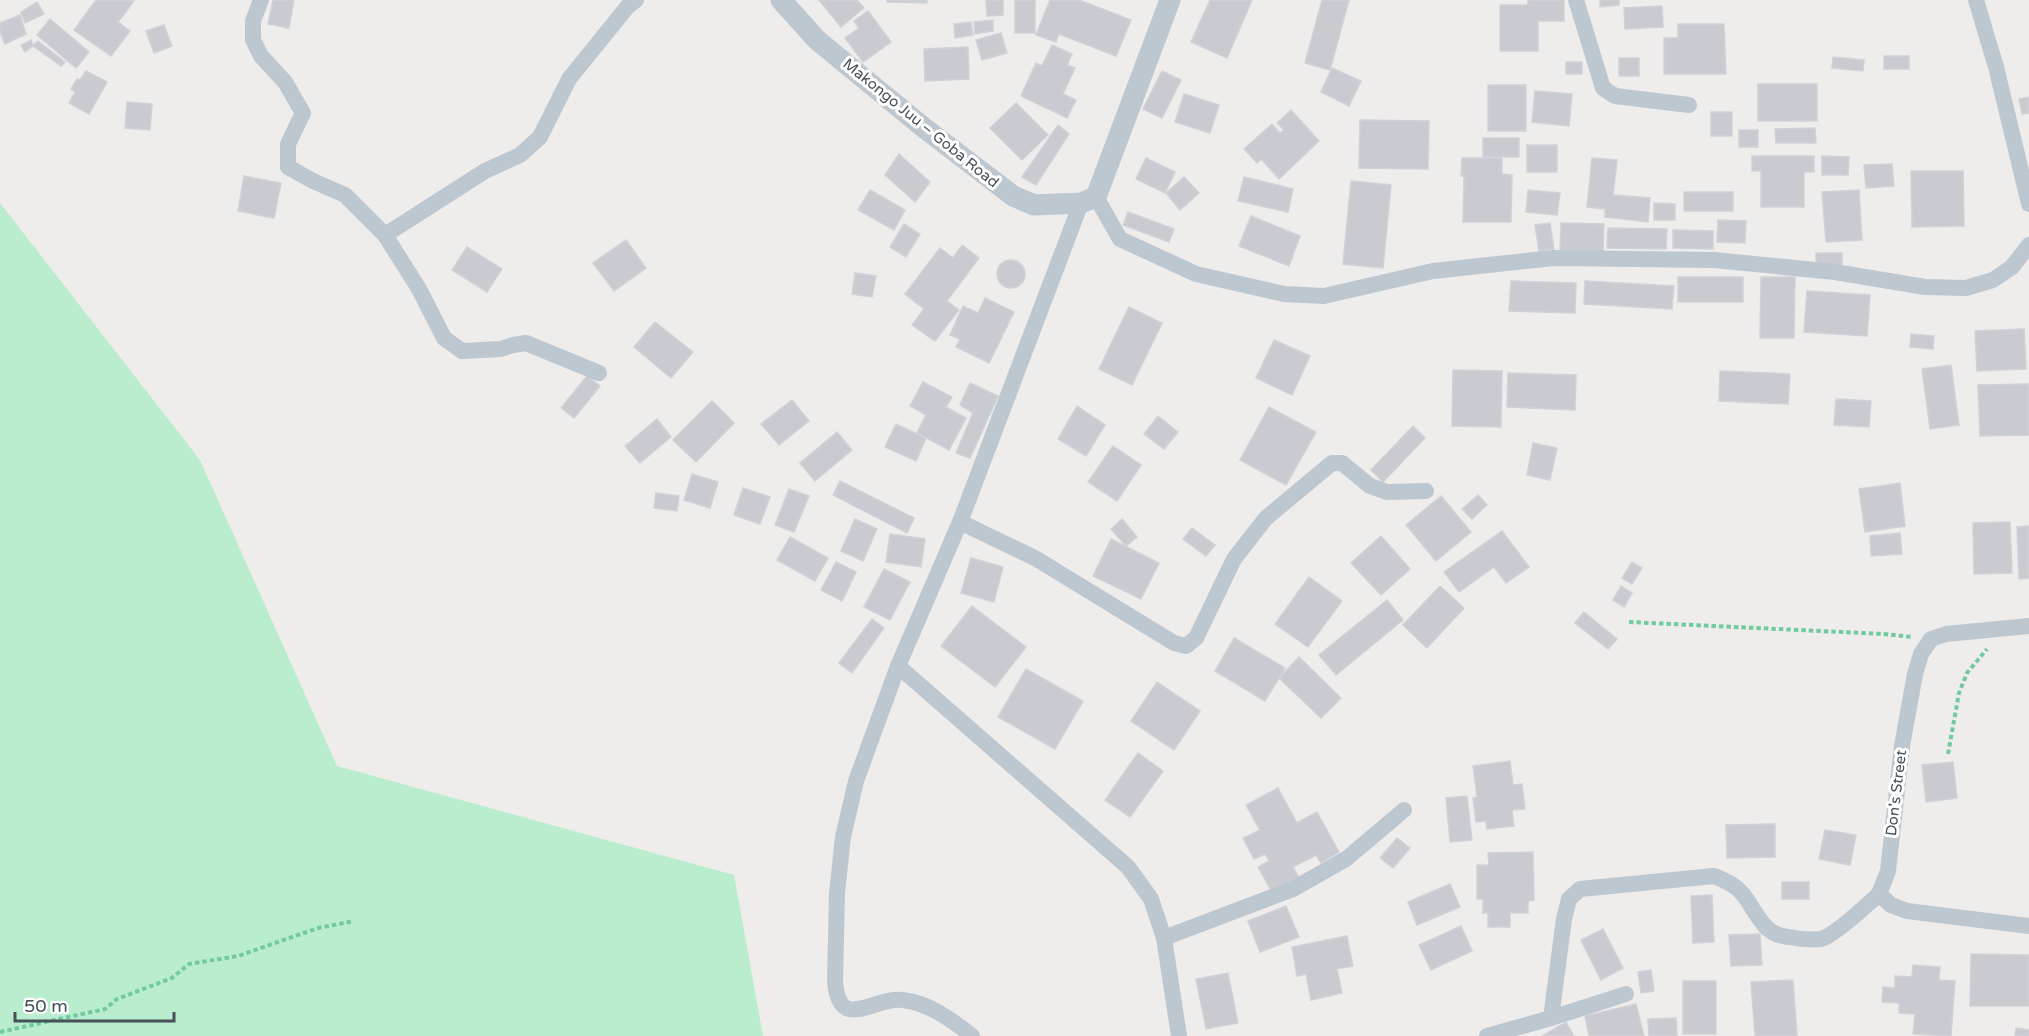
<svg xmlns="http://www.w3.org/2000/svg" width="2029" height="1036" font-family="'Varela Round',sans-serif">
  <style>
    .green { fill: #baedcd }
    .building { fill: #c9cbd1; stroke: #d0d2d8; stroke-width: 1.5 }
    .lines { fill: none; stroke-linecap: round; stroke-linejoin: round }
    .path { stroke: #72cb9e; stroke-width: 4; stroke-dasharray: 4.5 3; stroke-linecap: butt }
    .minor { stroke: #bdc7cf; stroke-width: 16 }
    .tertiary { stroke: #bdc7cf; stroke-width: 21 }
    .labels { text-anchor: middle; stroke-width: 6; stroke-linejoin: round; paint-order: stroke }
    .street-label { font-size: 15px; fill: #455059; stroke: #fff }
  </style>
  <rect width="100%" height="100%" fill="#efecec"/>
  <polygon class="green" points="0,203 200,460 337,766 734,875 763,1036 0,1036"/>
  <g class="building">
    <polygon points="96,0 134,1 118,22 130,31 111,56 74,30"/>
    <polygon points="273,0 294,0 289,28 268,24"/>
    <polygon points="819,0 857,0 864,8 841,27"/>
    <polygon points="887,0 927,0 927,3 887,2"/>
    <polygon points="986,0 1003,0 1003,15 987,16"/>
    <rect x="1015" y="0" width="20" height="33"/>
    <polygon points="1050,0 1079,0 1131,20 1116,56 1059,34 1056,42 1036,35"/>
    <polygon points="1210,0 1252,0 1227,58 1191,42"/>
    <polygon points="1322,0 1349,0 1330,70 1305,63"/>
    <polygon points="1528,0 1564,0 1564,21 1538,21 1538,51 1500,51 1500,5 1528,5"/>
    <polygon points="1600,0 1619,0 1619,5 1600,7"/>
    <polygon points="37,2 44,14 25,23 21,12"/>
    <polygon points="1662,6 1663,27 1625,29 1624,8"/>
    <polygon points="868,11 891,42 863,62 845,38 859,28 854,21"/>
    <polygon points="20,15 26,34 5,44 0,32 0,23"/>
    <polygon points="50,19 89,52 76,68 37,35"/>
    <polygon points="993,20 993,31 975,34 974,22"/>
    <polygon points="971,22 973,35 955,38 954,24"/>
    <polygon points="1678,24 1724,24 1726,74 1664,74 1664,38 1678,38"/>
    <polygon points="164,25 172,46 154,53 146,31"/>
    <polygon points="1001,33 1007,53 982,60 976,40"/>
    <polygon points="31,40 33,46 25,52 21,45"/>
    <polygon points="38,41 65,62 61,66 33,46"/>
    <polygon points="1052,45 1072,54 1067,65 1075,68 1063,94 1076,100 1067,118 1021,96 1036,63 1042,66"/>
    <polygon points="968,47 969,79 925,81 924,49"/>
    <rect x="1884" y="56" width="25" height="13"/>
    <polygon points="1833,57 1864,60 1863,71 1832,68"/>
    <rect x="1619" y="58" width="20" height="18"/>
    <rect x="1566" y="62" width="16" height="12"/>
    <polygon points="1332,68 1361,81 1349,106 1321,92"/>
    <polygon points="86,71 107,82 89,114 69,103 75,92 71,89 77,79 80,80"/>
    <polygon points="1162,71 1181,80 1162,118 1143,109"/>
    <rect x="1758" y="84" width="59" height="37"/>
    <rect x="1488" y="85" width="38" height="46"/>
    <polygon points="1535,91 1572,94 1569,126 1532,122"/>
    <polygon points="1184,94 1219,105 1210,133 1175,122"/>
    <polygon points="2029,97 2029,113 2022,114 2019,99"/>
    <polygon points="127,102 152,104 150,130 125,128"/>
    <polygon points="1016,103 1048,135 1022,160 990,128"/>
    <polygon points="1291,110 1319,141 1279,179 1261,159 1257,163 1244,149 1272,124 1280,133 1284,130 1277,123"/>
    <rect x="1711" y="112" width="21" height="24"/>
    <polygon points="1360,120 1429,121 1428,169 1359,168"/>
    <polygon points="1058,125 1069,134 1036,185 1022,177"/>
    <polygon points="1815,128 1816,143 1776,143 1775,129"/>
    <rect x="1739" y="130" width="19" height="17"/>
    <rect x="1483" y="138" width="36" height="19"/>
    <rect x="1527" y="145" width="30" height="27"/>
    <polygon points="899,154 930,182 915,202 885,175"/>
    <polygon points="1752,156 1814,156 1814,172 1804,172 1804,207 1761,207 1761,171 1752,171"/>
    <polygon points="1822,156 1849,157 1848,175 1822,175"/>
    <polygon points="1146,158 1175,172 1165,193 1136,179"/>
    <polygon points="1462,158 1502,158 1502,174 1512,175 1511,222 1463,222 1464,176 1461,176"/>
    <polygon points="1592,158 1617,160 1613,195 1650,198 1648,222 1605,217 1605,209 1587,207"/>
    <polygon points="1892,164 1894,186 1866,188 1864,165"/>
    <polygon points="1911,171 1963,171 1964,226 1912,227"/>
    <polygon points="244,176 281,183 274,218 238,211"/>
    <polygon points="1184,177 1199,193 1180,210 1166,193"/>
    <polygon points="1244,177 1293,189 1288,212 1238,201"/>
    <polygon points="1351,181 1391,185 1383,268 1343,264"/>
    <polygon points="870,190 905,210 894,230 858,210"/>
    <polygon points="1528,190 1560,193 1557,215 1526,212"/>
    <polygon points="1859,190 1862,240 1826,242 1822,192"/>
    <rect x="1684" y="192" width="49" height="19"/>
    <polygon points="1654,203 1675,204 1675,220 1654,220"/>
    <polygon points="1128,212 1174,229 1169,242 1123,225"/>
    <polygon points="1251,216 1300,236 1289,266 1239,246"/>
    <polygon points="1718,220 1746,221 1745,243 1717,242"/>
    <polygon points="1550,223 1554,249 1539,251 1535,225"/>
    <polygon points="1561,223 1604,224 1603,252 1560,251"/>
    <polygon points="904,224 920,234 906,257 890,247"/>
    <polygon points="1608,228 1667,229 1666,249 1607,248"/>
    <polygon points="1673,230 1713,231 1713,249 1673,248"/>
    <polygon points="626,240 646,268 614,291 593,263"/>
    <polygon points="962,245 979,258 947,301 959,310 935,341 912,325 924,309 905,294 940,248 953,258"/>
    <polygon points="467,247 502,269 487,292 452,270"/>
    <rect x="1816" y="253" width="26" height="16"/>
    <circle cx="1011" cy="274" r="14"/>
    <polygon points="855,273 876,276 872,297 852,294"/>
    <rect x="1678" y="277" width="65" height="25"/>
    <polygon points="1761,277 1795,277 1794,338 1760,338"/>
    <polygon points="1511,281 1576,283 1575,313 1509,311"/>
    <polygon points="1585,281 1674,286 1672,309 1584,304"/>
    <polygon points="1807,291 1870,295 1867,336 1804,332"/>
    <polygon points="985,298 1014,312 989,363 956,347 960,339 950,335 963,306 978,313"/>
    <polygon points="1129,307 1162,323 1132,385 1099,369"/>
    <polygon points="655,322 693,352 671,378 634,347"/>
    <polygon points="2024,329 2026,369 1977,371 1975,331"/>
    <polygon points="1911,334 1934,336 1933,349 1910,347"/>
    <polygon points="1274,340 1310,356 1292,395 1256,378"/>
    <polygon points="1951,365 1959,425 1930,429 1922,369"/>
    <polygon points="1453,370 1502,371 1501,427 1452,426"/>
    <polygon points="1720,371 1790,374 1788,404 1719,401"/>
    <polygon points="1508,373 1576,375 1575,410 1507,407"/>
    <polygon points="587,376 600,386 574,418 561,408"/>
    <polygon points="923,382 952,397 946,407 966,418 949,450 917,433 926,415 910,406"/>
    <polygon points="970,383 998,396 970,458 956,453 973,413 960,405"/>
    <polygon points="2029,384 2029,435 1980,436 1978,385"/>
    <polygon points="1836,399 1871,401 1869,427 1834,425"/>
    <polygon points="792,400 809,421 779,445 761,424"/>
    <polygon points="712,401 734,423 696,462 673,440"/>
    <polygon points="1077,406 1105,425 1086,456 1058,439"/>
    <polygon points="1269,407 1316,432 1286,485 1240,460"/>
    <polygon points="1158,416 1178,432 1164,449 1144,434"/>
    <polygon points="657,419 671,437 640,463 625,446"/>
    <polygon points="896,424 926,438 916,461 885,447"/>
    <polygon points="1413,426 1425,438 1383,482 1371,470"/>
    <polygon points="837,432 852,450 815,481 800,463"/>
    <polygon points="1533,443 1557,448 1550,480 1527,475"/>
    <polygon points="1113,446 1141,465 1117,501 1088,482"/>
    <polygon points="692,474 718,482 710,508 684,500"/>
    <polygon points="840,481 914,518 907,533 833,495"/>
    <polygon points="1900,483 1905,526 1865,532 1859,489"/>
    <polygon points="743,488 770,497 760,524 734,515"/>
    <polygon points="789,489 809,496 794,532 775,525"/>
    <polygon points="656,493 679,496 677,511 654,508"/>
    <polygon points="1478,495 1487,505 1472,519 1462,509"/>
    <polygon points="1441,496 1471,532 1436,561 1406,525"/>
    <polygon points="855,519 877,529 863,561 841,551"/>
    <polygon points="1122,519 1137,537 1126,546 1111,529"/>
    <polygon points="2010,522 2012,573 1974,574 1973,523"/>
    <polygon points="2029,526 2029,578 2019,579 2017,527"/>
    <polygon points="1192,528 1215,545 1206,556 1183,539"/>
    <polygon points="1502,531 1529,567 1506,583 1494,567 1459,592 1444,572"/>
    <polygon points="1900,533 1902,554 1871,556 1870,536"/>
    <polygon points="890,534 925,539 921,567 886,562"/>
    <polygon points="1381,536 1410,569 1381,595 1351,563"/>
    <polygon points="790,537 828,558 815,581 777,560"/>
    <polygon points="1111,539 1159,563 1141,599 1093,576"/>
    <polygon points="971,558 1003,567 994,602 961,593"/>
    <polygon points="836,562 856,572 842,601 821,590"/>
    <polygon points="1632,562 1642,568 1632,584 1622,578"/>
    <polygon points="884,569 910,582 890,620 864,607"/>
    <polygon points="1309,577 1342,601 1308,647 1275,624"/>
    <polygon points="1440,586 1464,608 1427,648 1403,625"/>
    <polygon points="1621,586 1632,593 1624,607 1613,600"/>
    <polygon points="1387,600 1403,620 1336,675 1319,655"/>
    <polygon points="972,606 1026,647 995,687 941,646"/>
    <polygon points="1584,612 1617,639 1608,649 1575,623"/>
    <polygon points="872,619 884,628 852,673 839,663"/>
    <polygon points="1234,638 1285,668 1265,701 1215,671"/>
    <polygon points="1299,657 1341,698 1321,718 1279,678"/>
    <polygon points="1026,669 1083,701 1055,749 998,717"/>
    <polygon points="1157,682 1200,711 1174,750 1131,721"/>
    <polygon points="1138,753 1163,771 1130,817 1105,800"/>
    <polygon points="1510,761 1513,785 1522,784 1525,809 1512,810 1514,826 1487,829 1486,821 1476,822 1473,798 1477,797 1473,766"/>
    <polygon points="1953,762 1957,798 1926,802 1922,765"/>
    <polygon points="1278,788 1297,823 1317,812 1339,852 1321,863 1316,855 1293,867 1299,878 1272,892 1258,867 1269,861 1265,854 1254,859 1243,838 1260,830 1246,805"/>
    <polygon points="1467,796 1472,840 1450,842 1446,798"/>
    <polygon points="1775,824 1775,857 1727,858 1726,825"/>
    <polygon points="1825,830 1856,835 1850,865 1819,859"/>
    <polygon points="1397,838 1410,848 1393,868 1380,858"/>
    <polygon points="1533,852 1534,900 1528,901 1528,913 1510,913 1510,927 1488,927 1488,913 1483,913 1483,899 1477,899 1477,865 1489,865 1488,853"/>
    <rect x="1782" y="882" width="27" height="17"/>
    <polygon points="1450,884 1460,907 1417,925 1408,902"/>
    <polygon points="1712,895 1714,942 1693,943 1691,896"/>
    <polygon points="1286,906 1299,937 1260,952 1248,921"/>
    <polygon points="1461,926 1472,951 1431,970 1419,945"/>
    <polygon points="1603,929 1623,968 1601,980 1581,940"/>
    <polygon points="1760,934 1762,965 1731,966 1729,935"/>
    <polygon points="1347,936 1353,966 1337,969 1342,993 1311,1000 1306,974 1297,976 1292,947"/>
    <polygon points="1971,954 2029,955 2029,1006 1970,1006"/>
    <polygon points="1913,965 1940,967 1939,980 1955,981 1951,1036 1913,1034 1915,1014 1899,1013 1899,1003 1882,1002 1883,987 1895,988 1895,976 1912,977"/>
    <polygon points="1651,970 1654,991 1641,993 1638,972"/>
    <polygon points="1228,973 1238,1023 1206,1029 1196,979"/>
    <polygon points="1793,980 1797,1036 1755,1036 1751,982"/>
    <rect x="1683" y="981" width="33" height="53"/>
    <polygon points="1636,1004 1644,1036 1589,1036 1585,1016"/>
    <polygon points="1676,1018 1677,1036 1649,1036 1648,1019"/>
    <polygon points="1566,1022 1574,1036 1542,1036"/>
    <polygon points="2016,1028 2029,1030 2029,1036 2015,1036"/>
  </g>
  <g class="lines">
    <g class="path">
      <polyline points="1629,622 1884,634 1912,637"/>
      <polyline points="1948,754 1959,693 1967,673 1987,649"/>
      <polyline points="0,1032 105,1009 117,999 172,978 189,964 238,956 318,928 354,921"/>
    </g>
    <g class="minor">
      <polyline points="261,0 253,21 253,40 261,56 285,82 303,113 288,144 288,167 313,181 345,195 385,235 419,289 444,338 462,351 501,349 513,345 526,343 599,373"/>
      <polyline points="1576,0 1603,88 1615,96 1689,105"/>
      <polyline points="1976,0 1996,67 2029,204"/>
      <polyline points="1096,197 1120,239 1196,274 1284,294 1324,296 1433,271 1553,258 1714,260 1835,272 1925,287 1966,288 1993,280 2012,267 2029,245"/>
      <polyline points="385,235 485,171 520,155 540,137 569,79 628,6 636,0"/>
      <polyline points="960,522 1035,558 1174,643 1186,646 1196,638 1234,559 1266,518 1332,463 1342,463 1370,486 1387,492 1426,491"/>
      <polyline points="2029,626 1946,634 1931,639 1921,654 1915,674 1902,746 1888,871 1879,894 1891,905 1907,911 2029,926"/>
      <polyline points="898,666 1128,867 1151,899 1164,938 1179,1036"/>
      <polyline points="1164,938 1293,889 1346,859 1404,810"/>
      <polyline points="1551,1018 1626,994"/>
      <path d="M 972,1036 C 952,1020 929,1003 903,1000 C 872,997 840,1033 835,982 L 837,893 L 843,837 L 856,781 L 898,666 L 960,522 L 1081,203"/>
      <path d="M 1487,1036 L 1551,1018 L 1564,919 L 1569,899 L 1580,889 L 1714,876 C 1750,890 1743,900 1765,926 C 1771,933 1779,936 1789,937 C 1799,939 1811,940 1821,939 C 1834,936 1868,904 1879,894"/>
    </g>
    <polyline class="tertiary" points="781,0 817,40 923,127 1013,196 1034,205 1081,203 1096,197 1170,0"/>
  </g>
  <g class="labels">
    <g class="street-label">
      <text transform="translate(921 123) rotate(39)" y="5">Makongo Juu – Goba Road</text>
      <text transform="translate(1896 793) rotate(-83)" y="5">Don's Street</text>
    </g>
  </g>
  <path d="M15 1012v9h159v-9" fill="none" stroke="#455059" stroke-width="3"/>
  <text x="24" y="1012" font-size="18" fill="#455059" stroke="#ffffff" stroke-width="4.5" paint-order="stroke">50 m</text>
</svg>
